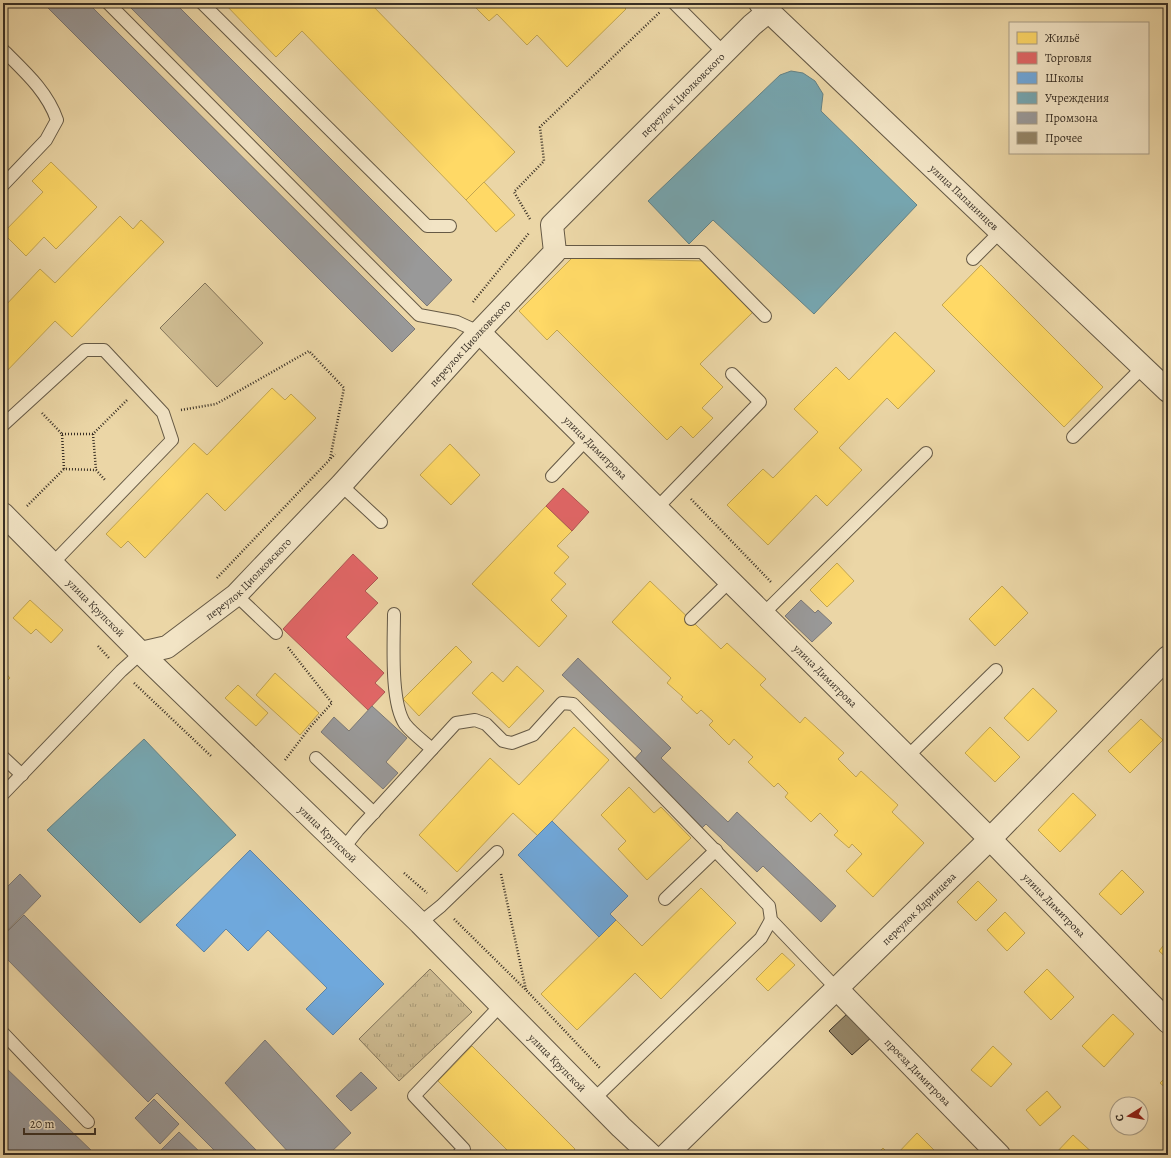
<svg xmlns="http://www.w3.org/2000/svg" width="1171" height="1158" font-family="Alegreya,serif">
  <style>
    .green { fill: #cdba90; stroke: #82745a }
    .park { fill: url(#park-tufts); stroke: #82745a }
    .homes { fill: #ffd966; stroke: #c3a652 }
    .shops { fill: #e06666; stroke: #ae5652 }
    .schools { fill: #6fa8dc; stroke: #5e84a5 }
    .public { fill: #76a5af; stroke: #638286 }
    .industry { fill: #999; stroke: #7c7976 }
    .building { fill: #958668; stroke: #382f25 }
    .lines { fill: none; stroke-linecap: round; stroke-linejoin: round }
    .service-casing { stroke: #655945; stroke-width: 14 }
    .minor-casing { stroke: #655945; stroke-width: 24 }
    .path { stroke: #382f25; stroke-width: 2.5; stroke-dasharray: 1 2; stroke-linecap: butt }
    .service { stroke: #f2e4c5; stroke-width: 12 }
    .minor { stroke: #f2e4c5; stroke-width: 22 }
    .labels { text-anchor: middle; stroke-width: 4; stroke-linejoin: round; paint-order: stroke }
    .street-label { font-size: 11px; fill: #382f25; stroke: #f2e4c5 }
  </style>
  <defs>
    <pattern id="park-tufts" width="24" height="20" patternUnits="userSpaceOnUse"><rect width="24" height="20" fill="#cdba90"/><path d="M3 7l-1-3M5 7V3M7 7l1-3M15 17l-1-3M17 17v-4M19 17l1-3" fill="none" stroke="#a79875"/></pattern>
  </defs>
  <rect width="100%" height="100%" fill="#ebd6a6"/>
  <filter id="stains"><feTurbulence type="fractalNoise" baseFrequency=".005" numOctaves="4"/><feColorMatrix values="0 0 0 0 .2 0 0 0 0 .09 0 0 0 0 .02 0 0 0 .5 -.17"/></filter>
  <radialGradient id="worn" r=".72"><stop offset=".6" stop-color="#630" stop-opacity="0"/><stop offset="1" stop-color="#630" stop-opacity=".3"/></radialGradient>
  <polygon class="green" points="205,283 263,343 217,387 160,328"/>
  <polygon class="park" points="430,969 472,1012 399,1081 359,1039"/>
  <g class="homes">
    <polygon points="224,3 370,3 515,152 466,200 302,31 276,57"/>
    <polygon points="444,3 455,3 449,8"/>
    <polygon points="471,3 620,3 626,9 567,67 537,35 527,45 497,14 489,21"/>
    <polygon points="51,162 97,207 56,249 44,237 26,256 3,233 43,192 32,181"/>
    <polygon points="484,182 515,215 496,232 466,200"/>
    <polygon points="120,216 133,229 141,220 164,242 72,337 55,321 3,375 3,308 40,269 55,283"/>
    <polygon points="572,258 704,261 754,311 700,364 723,387 702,408 713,418 693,438 681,426 667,440 557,330 547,340 519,311"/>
    <polygon points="981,265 1103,387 1064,427 942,305"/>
    <polygon points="895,332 935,371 898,409 887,398 839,448 862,470 827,506 816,495 768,545 727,505 763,469 773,478 818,432 794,409 836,367 849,380"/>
    <polygon points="272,388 285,400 291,394 316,418 225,511 207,493 145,558 128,541 121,548 106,534 194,443 207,455"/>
    <polygon points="450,444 480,475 451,505 420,475"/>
    <polygon points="546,506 572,531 557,546 569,557 554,573 566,584 551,600 567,616 539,647 472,584"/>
    <polygon points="837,563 854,581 827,607 810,590"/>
    <polygon points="650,581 721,649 727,643 766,679 760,685 800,723 805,717 844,753 838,759 856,777 861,771 898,805 892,812 924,843 873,897 846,871 862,854 852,844 849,848 834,835 838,831 820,813 811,822 785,797 788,793 778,783 774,787 748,762 753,757 734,739 729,745 709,725 713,721 701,710 697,714 681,699 683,697 667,683 671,678 612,622"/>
    <polygon points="1002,586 1028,613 995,646 969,619"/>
    <polygon points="30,600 63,630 51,643 36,629 31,634 13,618"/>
    <polygon points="456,646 472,662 419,716 403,699"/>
    <polygon points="517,666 544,691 509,728 472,693 492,672 503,682"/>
    <polygon points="3,670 10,678 3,685"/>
    <polygon points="275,673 319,713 300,735 256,695"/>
    <polygon points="238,685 268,713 256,726 225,698"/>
    <polygon points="1033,688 1057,711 1028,741 1004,718"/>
    <polygon points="1141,719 1163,740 1130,773 1108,751"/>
    <polygon points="574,727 609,760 538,836 513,813 457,872 419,835 490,758 519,785"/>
    <polygon points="990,727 1020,757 995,782 965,753"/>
    <polygon points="629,787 654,813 661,807 691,838 647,880 618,849 626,841 601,815"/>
    <polygon points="1073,793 1096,815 1060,852 1038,830"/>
    <polygon points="1122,870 1144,892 1121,915 1099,894"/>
    <polygon points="978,881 997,900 976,921 957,902"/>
    <polygon points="701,888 736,923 661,999 635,973 577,1030 541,994 616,920 642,946"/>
    <polygon points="1005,912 1025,933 1007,951 987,930"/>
    <polygon points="1168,940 1168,959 1159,951"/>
    <polygon points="782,953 795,965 768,991 756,979"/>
    <polygon points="1047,969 1074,997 1051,1020 1024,992"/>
    <polygon points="1113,1014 1134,1034 1104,1067 1082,1046"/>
    <polygon points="472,1046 575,1149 570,1155 510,1155 511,1154 438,1081"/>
    <polygon points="993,1046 1012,1064 991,1087 971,1070"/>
    <polygon points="1168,1075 1168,1090 1160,1083"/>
    <polygon points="1047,1091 1061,1107 1040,1126 1026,1110"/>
    <polygon points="917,1133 939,1155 896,1155"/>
    <polygon points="1073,1135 1095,1155 1054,1155"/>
    <polygon points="883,1148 890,1155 876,1155"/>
  </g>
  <g class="shops">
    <polygon points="563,488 589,512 572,531 546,506"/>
    <polygon points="353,554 378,578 365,591 378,603 346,637 384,673 375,683 385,692 368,710 283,629"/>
  </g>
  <g class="schools">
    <polygon points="552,821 628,896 610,914 616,920 599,937 518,855"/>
    <polygon points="250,850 384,984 333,1035 306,1009 327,988 268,930 248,951 226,929 204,952 176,925"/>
  </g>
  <g class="public">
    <polygon points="791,71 803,73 815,81 823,94 821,111 917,205 814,314 713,220 689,244 648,201 780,75"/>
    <polygon points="144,739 236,835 140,923 47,830"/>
  </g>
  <g class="industry">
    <polygon points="43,3 88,3 415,329 392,352"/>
    <polygon points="126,3 175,3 452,280 427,306"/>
    <polygon points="801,600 815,613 818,610 832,623 812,642 785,616"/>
    <polygon points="578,658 671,748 661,758 728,822 737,812 836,906 821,922 763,866 757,872 706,824 701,829 631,763 642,751 562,675"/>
    <polygon points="372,706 407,738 386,762 398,773 383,789 321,732 334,717 349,731"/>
    <polygon points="20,874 41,896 3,935 3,891"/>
    <polygon points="24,915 261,1155 219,1155 157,1093 148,1102 3,955 3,936"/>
    <polygon points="265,1040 351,1133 328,1155 291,1155 225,1083"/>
    <polygon points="3,1065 96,1155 11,1155 3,1147"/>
    <polygon points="361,1072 377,1088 351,1111 336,1096"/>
    <polygon points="154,1099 179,1124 160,1144 135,1118"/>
    <polygon points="179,1132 203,1155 156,1155"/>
  </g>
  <polygon class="building" points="849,1012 873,1036 852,1055 829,1031"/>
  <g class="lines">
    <g class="service-casing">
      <g id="service">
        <polyline points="108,3 419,315 457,322 479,332"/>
        <polyline points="202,3 427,226 450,226"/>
        <polyline points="674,3 724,53"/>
        <path d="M 3,50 C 24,71 47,91 57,120 L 46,140 L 3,185"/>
        <polyline points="555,252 702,252 765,316"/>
        <polyline points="973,259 1001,231"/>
        <polyline points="3,425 85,350 104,350 163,413 172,440 52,564"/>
        <polyline points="1073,437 1143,367"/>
        <polyline points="552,476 587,439"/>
        <polyline points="341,485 381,522"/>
        <polyline points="657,508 760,402 732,374"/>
        <polyline points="236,595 276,633"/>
        <path d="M 394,614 C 394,642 390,702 405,724 C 412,733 423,741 432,749"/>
        <polyline points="763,614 926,453"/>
        <polyline points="691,619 730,581"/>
        <polyline points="3,757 22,775"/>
        <polyline points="907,757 996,670"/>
        <polyline points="316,758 374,813"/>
        <polyline points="3,794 121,671 141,653"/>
        <polyline points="343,849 358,830 456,723 475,720 486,724 503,741 512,743 533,735 562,703 573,704 769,906 771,920 837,989"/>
        <polyline points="665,899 716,850"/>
        <polyline points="420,923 441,906 497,852"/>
        <polyline points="3,1033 88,1122"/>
        <polyline points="593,1100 761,938 771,920"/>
        <polyline points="458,1155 464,1149 414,1096 501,1005"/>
      </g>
    </g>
    <g class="minor-casing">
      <g id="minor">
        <path id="s1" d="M 760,3 L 1168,391"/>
        <path id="s2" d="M 479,332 L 990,839 L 1168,1022"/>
        <path id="s3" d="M 3,514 L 141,653 L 420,923 L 621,1127 L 651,1155"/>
        <path id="s4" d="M 141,653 L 167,647 L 236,595 L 341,485 L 479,332 L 555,252 L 552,225 L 752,25 L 769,11"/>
        <path id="s5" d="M 837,989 L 999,1155"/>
        <path id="s6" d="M 666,1155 L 990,839 L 1168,657"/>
      </g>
    </g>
    <g class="path">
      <polyline points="530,219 514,192 544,161 540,127 660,12"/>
      <polyline points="473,302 529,233"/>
      <polyline points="181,410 216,404 309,351 344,388 330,459"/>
      <polyline points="42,413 62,434 64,469 96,470 106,481"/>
      <polyline points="62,434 93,434 127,400"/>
      <polyline points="93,434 96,470"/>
      <polyline points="691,499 771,582"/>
      <polyline points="27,506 64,469"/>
      <polyline points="217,578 335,454"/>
      <polyline points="98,646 109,658"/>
      <polyline points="134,683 212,757"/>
      <polyline points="285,760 311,726 332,703 287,646"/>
      <polyline points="404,873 427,893"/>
      <polyline points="501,874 526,990"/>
      <polyline points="454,919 527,991 600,1068"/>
    </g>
    <use href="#service" class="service"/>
    <use href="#minor" class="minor"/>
  </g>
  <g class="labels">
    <g class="street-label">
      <text dy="4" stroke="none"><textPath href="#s4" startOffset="793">переулок Циолковского</textPath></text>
      <text dy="4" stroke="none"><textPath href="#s1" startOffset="282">улица Папанинцев</textPath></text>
      <text dy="4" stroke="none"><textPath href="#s4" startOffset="457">переулок Циолковского</textPath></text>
      <text dy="4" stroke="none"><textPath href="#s2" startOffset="164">улица Димитрова</textPath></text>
      <text dy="4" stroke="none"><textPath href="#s4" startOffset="133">переулок Циолковского</textPath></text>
      <text dy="4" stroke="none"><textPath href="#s3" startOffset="132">улица Крупской</textPath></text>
      <text dy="4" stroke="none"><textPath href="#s2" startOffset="488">улица Димитрова</textPath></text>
      <text dy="4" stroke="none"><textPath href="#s3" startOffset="456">улица Крупской</textPath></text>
      <text dy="4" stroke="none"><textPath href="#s2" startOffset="812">улица Димитрова</textPath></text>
      <text dy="4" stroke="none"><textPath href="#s6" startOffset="353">переулок Ядринцева</textPath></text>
      <text dy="4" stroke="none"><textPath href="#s3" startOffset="780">улица Крупской</textPath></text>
      <text dy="4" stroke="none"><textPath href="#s5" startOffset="116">проезд Димитрова</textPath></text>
    </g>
  </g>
  <rect width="1171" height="1158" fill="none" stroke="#ebd6a6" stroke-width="16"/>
  <rect x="4" y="4" width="1163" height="1150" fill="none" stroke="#382f25" stroke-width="2"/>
  <rect x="8" y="8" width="1155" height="1142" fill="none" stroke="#382f25"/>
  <rect x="1009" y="22" width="140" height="132" fill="#f2e4c5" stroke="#a89c85"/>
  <rect x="1017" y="32" width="20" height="12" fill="#ffd966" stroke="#a89c85"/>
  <text x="1045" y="42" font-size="12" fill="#382f25">Жильё</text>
  <rect x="1017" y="52" width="20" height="12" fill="#e06666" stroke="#a89c85"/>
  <text x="1045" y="62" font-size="12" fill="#382f25">Торговля</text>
  <rect x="1017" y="72" width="20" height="12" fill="#6fa8dc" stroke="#a89c85"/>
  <text x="1045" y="82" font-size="12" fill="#382f25">Школы</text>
  <rect x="1017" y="92" width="20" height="12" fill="#76a5af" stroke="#a89c85"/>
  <text x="1045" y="102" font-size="12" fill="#382f25">Учреждения</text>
  <rect x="1017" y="112" width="20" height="12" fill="#999999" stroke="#a89c85"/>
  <text x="1045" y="122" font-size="12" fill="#382f25">Промзона</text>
  <rect x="1017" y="132" width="20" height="12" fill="#958668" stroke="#a89c85"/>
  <text x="1045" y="142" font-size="12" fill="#382f25">Прочее</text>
  <g transform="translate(1129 1116) rotate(259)"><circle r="19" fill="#f2e4c5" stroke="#a89c85"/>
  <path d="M0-3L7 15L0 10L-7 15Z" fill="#8f2418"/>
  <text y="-6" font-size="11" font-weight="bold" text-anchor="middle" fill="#382f25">С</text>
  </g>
  <path d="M24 1128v6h71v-6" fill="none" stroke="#382f25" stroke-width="2"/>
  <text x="30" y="1128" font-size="12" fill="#382f25" stroke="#f2e4c5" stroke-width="3" paint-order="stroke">20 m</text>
  <rect width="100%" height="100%" filter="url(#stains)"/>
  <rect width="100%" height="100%" fill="url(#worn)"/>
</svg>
